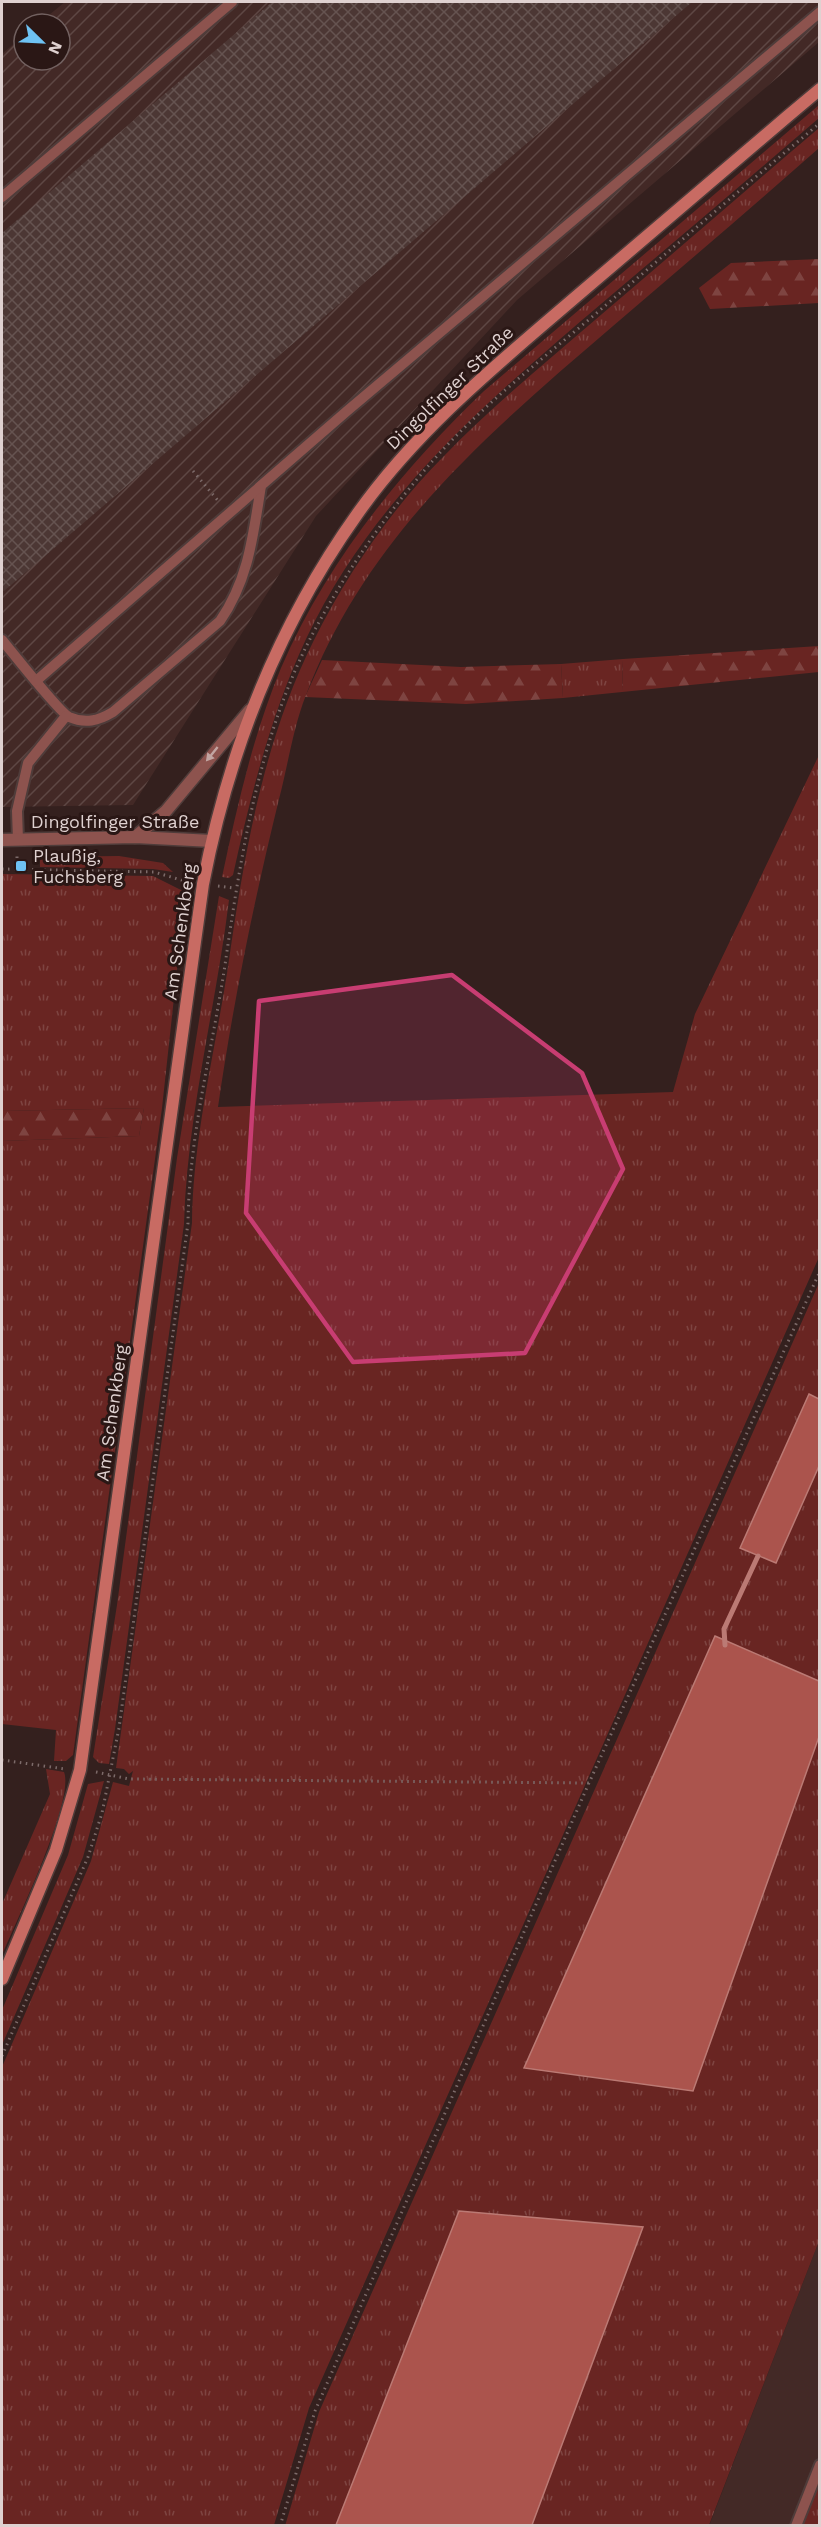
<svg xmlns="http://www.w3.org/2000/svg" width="821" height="2527" font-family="'Work Sans',sans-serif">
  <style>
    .built { fill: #432926 }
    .industrial { fill: url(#industrial-furrows) }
    .grass { fill: url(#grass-tufts) }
    .forest { fill: url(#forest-firs) }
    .water { fill: #ab544d; stroke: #bb7a74; stroke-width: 1.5 }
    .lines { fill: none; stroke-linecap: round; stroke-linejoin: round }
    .stream { stroke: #bb7a74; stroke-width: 5 }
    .building { fill: url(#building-cross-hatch) }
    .service-casing { stroke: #4f3c3a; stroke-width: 14 }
    .tertiary-casing { stroke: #4f3c3a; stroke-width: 15 }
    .secondary-casing { stroke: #4f3c3a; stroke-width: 15 }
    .path { stroke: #7d6b6a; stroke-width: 3; stroke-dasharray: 1.5 4.5; stroke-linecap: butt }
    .service { stroke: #8d534e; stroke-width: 10 }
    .tertiary { stroke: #8d534e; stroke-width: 12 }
    .secondary { stroke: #c86b63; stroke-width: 12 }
    .oneway { fill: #c2a5a2 }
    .marked { fill: #c83d72; fill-opacity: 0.2; stroke: #c83d72; stroke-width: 4.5; stroke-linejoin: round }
    .poi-dot { fill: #6ec2f3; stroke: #2a1715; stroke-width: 2 }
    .labels { text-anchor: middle; stroke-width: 6; stroke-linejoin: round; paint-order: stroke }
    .street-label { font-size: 18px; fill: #dfd1d0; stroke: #2a1715 }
    .poi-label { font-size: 18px; fill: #dfd1d0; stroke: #2a1715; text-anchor: start }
  </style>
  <defs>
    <pattern id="industrial-furrows" width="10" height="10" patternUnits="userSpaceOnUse" patternTransform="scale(1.5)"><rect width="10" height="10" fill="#432926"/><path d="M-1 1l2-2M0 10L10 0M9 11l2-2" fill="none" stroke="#5e4744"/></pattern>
    <pattern id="grass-tufts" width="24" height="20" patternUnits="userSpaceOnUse" patternTransform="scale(1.5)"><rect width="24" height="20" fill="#692522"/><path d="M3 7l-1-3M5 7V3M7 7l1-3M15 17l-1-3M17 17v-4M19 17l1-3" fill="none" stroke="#7e4441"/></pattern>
    <pattern id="forest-firs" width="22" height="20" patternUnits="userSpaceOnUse" patternTransform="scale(1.5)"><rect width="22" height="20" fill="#692522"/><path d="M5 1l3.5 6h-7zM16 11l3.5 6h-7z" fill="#7e4441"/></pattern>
    <pattern id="building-cross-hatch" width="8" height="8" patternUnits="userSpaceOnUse" patternTransform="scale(1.5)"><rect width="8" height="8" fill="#4c3734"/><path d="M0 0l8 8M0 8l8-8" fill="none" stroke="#655350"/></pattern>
  </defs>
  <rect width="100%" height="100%" fill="#34201e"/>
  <polygon class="built" points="819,2241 818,2525 709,2526"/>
  <polygon class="industrial" points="65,2 819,2 819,42 517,300 316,516 133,805 2,807 2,54 24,35 24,60 60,60 60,24 38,24"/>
  <g class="grass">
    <path d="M 819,105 L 819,118 C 747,180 674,242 601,304 C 486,402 372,499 306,639 C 271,714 251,794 233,875 L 229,878 L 222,877 C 237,807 253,735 281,668 C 327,561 401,471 484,391 Z"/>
    <path d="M 819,128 L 819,148 C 751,208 682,267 613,326 C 488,433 366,537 306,695 C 293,728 288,765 279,799 C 254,901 233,1003 218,1107 L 673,1092 L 695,1014 L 819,755 L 819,1257 L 309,2408 L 274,2525 L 2,2526 L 2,2067 L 91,1861 L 113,1782 L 129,1786 L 133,1771 L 129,1774 L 124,1769 L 116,1768 L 192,1223 C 193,1137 215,1052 228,967 C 244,855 263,742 314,640 C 347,574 392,508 444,456 C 493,405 549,360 602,314 C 675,252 747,189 819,128 Z"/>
    <polygon points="623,659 622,692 563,698 561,664"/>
    <polygon points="119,856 163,863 173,872 153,869 40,867 40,857"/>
    <polygon points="2,874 153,876 183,891 183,915 162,1108 73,1755 66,1761 54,1761 56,1730 2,1724 2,1141 139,1136 144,1108 2,1111"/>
    <path d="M 219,896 L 229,900 C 216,1007 187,1115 184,1224 L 115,1729 L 109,1764 L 99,1763 L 93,1757 L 117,1605 L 177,1158 Z"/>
    <polygon points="819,1283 819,1399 809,1394 776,1563 819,1466 819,2241 709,2525 285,2526 319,2412"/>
    <path d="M 46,1769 L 64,1772 C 75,1800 15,1924 2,1955 L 2,1904 L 50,1794 Z"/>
    <polygon points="104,1781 83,1857 2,2045 2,2010 68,1855 88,1784"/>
    <polygon points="819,2476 819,2525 801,2525"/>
  </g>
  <g class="forest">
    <polygon points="819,259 819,303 710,309 699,288 731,263"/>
    <polygon points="819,646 819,672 622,692 623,659"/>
    <polygon points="322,660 461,667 561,664 563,698 466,704 305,697"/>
    <polygon points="144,1108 139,1136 2,1141 2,1111"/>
  </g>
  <g class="water">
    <polygon points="809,1394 819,1399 819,1466 776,1563 740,1548"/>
    <polygon points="715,1636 819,1681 820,1734 693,2091 524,2068"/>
    <polygon points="459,2211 643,2227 532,2525 336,2525"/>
  </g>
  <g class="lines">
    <polyline class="stream" points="725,1645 724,1629 758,1556"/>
  </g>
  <polygon class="building" points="272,2 692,2 4,591 2,588 2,233"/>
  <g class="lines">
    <g class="service-casing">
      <g id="service">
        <polyline points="2,197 232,2"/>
        <path d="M 2,640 C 12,652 59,712 69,717 C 85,724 98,721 113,712 L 220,621 C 249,579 253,535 261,486"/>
        <polyline points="36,681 347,411 820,12"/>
        <polyline points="18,840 17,811 28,763 66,716"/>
        <polyline points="796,2526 820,2465"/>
      </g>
    </g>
    <g class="tertiary-casing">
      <g id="tertiary">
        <polyline points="135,837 166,811 250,710"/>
        <polyline points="2,840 135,837 212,841"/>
      </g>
    </g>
    <g class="secondary-casing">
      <path id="secondary" d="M 2,1979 L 56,1850 L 80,1770 L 203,884 C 229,749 278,625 358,513 C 418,428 500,362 578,295 C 659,226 739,157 820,89"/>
    </g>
    <g class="path">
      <polyline points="193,471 220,503"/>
      <polyline points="2,869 154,872 188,882"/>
      <polyline points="17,870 17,854"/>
      <polyline points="218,886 234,888"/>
      <polyline points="2,1760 65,1769"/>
      <polyline points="96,1772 129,1779 589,1783"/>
      <path d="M 2,2056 L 88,1857 L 102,1813 L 119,1728 L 188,1223 C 189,1136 212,1051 225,965 C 241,854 259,738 311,637 C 345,572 388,511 437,456 C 487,401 549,354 606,305 C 677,244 748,183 820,123"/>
      <polyline points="280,2526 315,2411 589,1783 820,1271"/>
    </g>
    <use href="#service" class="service"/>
    <use href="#tertiary" class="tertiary"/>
    <use href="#secondary" class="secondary"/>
  </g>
  <defs><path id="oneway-solid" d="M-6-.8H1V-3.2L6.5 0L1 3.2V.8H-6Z" transform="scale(1.5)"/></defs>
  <use class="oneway" href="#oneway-solid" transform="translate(212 754) rotate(129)"/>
  <path class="marked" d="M 452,975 L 582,1073 L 623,1169 L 525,1353 L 353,1362 L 246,1213 L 259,1001 Z"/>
  <rect class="poi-dot" x="15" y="860" width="12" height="12" rx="3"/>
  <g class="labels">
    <g class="street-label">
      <text transform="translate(450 388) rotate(-44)" y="6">Dingolfinger Straße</text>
      <text x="115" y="828">Dingolfinger Straße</text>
      <text transform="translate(180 932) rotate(-82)" y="6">Am Schenkberg</text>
      <text transform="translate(112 1413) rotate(-82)" y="6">Am Schenkberg</text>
    </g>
    <g class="poi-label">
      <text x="33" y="862">Plaußig,<tspan x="33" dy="21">Fuchsberg</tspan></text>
    </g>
  </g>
  <rect width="821" height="2527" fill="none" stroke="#dfd1d0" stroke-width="6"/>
  <g transform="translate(42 42) rotate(114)"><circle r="28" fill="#2a1715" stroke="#726160" stroke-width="1.5"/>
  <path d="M0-4.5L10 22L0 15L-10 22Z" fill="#6ec2f3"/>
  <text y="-9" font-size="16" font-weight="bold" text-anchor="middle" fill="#dfd1d0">N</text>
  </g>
</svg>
